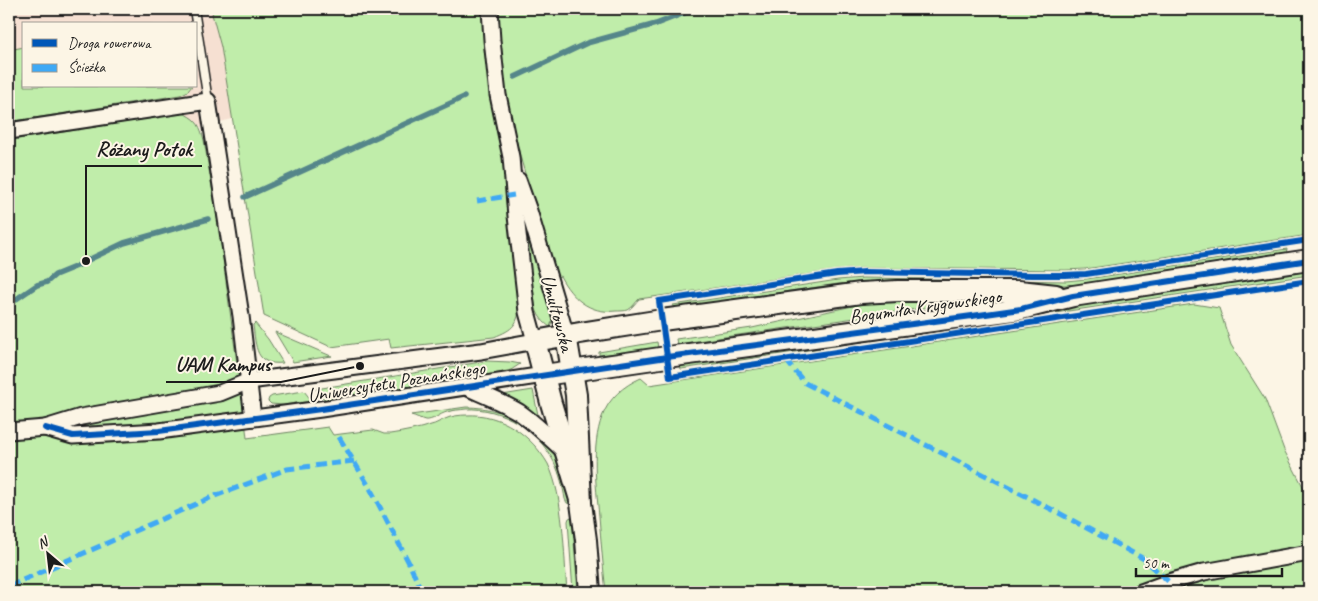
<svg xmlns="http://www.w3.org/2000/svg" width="1318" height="601" font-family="Caveat,sans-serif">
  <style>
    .built { fill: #f6e0d2; fill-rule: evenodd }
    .green { fill: #c0edaa; stroke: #6e8463 }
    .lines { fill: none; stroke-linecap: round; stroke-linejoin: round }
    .stream { stroke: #55868a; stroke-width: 5.5 }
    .service-casing { stroke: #1c1c1c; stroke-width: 11 }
    .minor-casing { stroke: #1c1c1c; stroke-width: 19 }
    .tertiary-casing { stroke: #1c1c1c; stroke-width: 24 }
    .service { stroke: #fcf5e5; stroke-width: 8 }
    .minor { stroke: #fcf5e5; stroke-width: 15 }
    .tertiary { stroke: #fcf5e5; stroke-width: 20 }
    .quiet { stroke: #3fa9f5; stroke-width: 5; stroke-dasharray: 10 5; stroke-linecap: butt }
    .cycleway-casing { stroke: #fcf5e5; stroke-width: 9 }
    .cycleway { stroke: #0057b8; stroke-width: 6 }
    .labels { text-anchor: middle; stroke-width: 4; stroke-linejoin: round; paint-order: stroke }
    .street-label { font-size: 20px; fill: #1c1c1c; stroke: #fcf5e5 }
    .leader { fill: none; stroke: #1c1c1c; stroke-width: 2 }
    .callout-dot { fill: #1c1c1c; stroke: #fcf5e5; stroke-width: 2 }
    .callout-label { font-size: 21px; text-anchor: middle; font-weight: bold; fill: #1c1c1c; stroke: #fcf5e5; stroke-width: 4; stroke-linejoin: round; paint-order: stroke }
  </style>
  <rect width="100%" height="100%" fill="#fcf5e5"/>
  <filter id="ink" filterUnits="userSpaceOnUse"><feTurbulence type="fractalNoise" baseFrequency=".02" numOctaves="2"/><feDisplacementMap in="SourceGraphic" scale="10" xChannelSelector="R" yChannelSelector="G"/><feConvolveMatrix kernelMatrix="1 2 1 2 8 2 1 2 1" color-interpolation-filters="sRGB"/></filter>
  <g filter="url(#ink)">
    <path class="built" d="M 9,9 L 216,9 L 240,117 L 143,142 L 9,208 ZM 24,24 L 196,24 L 196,86 L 24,86 Z"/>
    <g class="green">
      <path d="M 215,9 L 484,9 L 492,96 L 503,160 L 520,303 C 518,325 514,329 494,337 L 391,348 L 389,339 L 331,347 L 264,316 L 221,47 L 212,14 Z"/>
      <path d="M 497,9 L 1309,9 L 1309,235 L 1085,269 L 1066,270 L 864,268 L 837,270 L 639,299 C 636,302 632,308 628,310 C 625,311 619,311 616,311 C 589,314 572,298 560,276 L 555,278 L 520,156 L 505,93 L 498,40 Z"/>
      <polygon points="24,47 24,86 192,86 188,91 180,95 9,122 9,50"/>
      <path d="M 185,114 C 198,121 200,126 204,140 L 219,229 L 242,401 L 244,401 L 243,404 L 247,438 L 328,427 L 333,435 L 373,430 L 384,434 L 390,434 C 404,432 418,429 431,425 C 436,424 440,421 445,419 C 451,416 460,415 467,415 C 484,414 500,419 514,428 C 528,437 540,450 548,464 C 564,497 564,555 567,592 L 9,592 L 9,148 L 13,147 L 12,140 L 171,115 Z"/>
      <path d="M 518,195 L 551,305 L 552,321 L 550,327 C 543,322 539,317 536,309 L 518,210 Z"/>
      <polygon points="1287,249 1286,253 1087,284 1066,285 864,282 838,284 673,308 673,305 838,280 863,278 1066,281 1087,279"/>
      <polygon points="1309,271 1309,275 681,369 680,365"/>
      <polygon points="964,299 964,302 677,344 676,339 752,328 871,302"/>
      <path d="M 1194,304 L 1219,308 L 1231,345 L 1265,399 L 1284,450 L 1309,498 L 1309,592 L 606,592 C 603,567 601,541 599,516 C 596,485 591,447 602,417 C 609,398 623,386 641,378 L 649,385 Z"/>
      <path d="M 255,323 L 268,339 L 283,363 C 255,366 256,347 253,325 Z"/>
      <polygon points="275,332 331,356 332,356 293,362"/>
      <polygon points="657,342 658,348 599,355 599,352"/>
      <polygon points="487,361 510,362 520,364 511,370 499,373 324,399 316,389"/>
      <polygon points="533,390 538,415 521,404 502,395"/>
      <polygon points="304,391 312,401 283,405 271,404 268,401 269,398 272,396"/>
      <path d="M 466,407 C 511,407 547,432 564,473 C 568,483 569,494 571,504 L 567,503 L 565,499 C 563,487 560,474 554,462 C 538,430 502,407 466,409 C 460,410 453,410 447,412 C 439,414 433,421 425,420 C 421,419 415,416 411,415 Z"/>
      <polygon points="572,517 578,592 573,592 568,521 569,518"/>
    </g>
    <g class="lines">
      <g class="stream">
        <polyline points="515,77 587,43 656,24 695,9"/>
        <polyline points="245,197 464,97"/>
        <polyline points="9,304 37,285 47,282 55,275 77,266 86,261 124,243 208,219"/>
      </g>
      <g class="service-casing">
        <polyline id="service" points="194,9 208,101"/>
      </g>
      <g class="minor-casing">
        <g id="minor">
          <polyline points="9,131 208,101 241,316 253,418"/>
          <polyline points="518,180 529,211 566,335"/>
          <path d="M 466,387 C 484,395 502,402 519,412 C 536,424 551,439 566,453"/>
          <polyline points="45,428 73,436 159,431 321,409 544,375"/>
          <polyline points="9,431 45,428 81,417 220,393 249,381 481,351 535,341 527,312 516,216 511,157 498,95 492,40 490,9"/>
          <polyline points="1141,592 1169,582 1204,572 1309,553"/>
        </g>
      </g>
      <g class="tertiary-casing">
        <g id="tertiary">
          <polyline points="566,335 576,395 581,503 586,540 590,592"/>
          <polyline points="544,375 667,357 1021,309 1073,296 1309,260"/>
          <polyline points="581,503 551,403 535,341 580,333 662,320 861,293 898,291 1019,291 1056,295"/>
        </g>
      </g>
      <use href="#service" class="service"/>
      <use href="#minor" class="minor"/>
      <use href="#tertiary" class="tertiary"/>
      <g class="quiet">
        <polyline points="477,201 514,195"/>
        <polyline points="787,359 789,364 805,383 1057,512 1144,559 1169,582"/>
        <polyline points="339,437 370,488 409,563 422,592"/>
        <polyline points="9,586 212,497 287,469 354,461"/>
      </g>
      <g class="cycleway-casing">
        <g id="cycleway">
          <polyline points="1309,240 1086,274 1065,275 1032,275 865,272 837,274 659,301 670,377 1309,281"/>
          <polyline points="45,428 73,436 159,431 321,409 667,357 972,316 1021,309 1073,296 1309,260"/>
        </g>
      </g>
      <use href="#cycleway" class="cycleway"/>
    </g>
  </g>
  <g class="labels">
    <g class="street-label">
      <text transform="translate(925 306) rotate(-8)" y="7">Bogumiła Krygowskiego</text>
      <text transform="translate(558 313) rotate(75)" y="7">Umultowska</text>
      <text transform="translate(396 381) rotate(-9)" y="7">Uniwersytetu Poznańskiego</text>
    </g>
  </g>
  <path class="leader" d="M86 261L86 166H202M360 366L281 382H166"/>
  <g class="callout-dot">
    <circle cx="86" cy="261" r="5"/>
    <circle cx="360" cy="366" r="5"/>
  </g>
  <g class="callout-label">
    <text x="144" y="156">Różany Potok</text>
    <text x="223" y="371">UAM Kampus</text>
  </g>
  <rect width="1318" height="601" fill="none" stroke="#fcf5e5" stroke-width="30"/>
  <rect x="15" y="15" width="1288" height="571" fill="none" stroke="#1c1c1c" stroke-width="2" filter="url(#ink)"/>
  <rect x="22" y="22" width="175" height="65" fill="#fcf5e5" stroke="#a29e95"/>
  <rect x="32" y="39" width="25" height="8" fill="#0057b8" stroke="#a29e95"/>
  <text x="68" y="48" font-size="15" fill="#1c1c1c">Droga rowerowa</text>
  <rect x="32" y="64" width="25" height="8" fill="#3fa9f5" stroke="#a29e95"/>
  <text x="68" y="72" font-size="15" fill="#1c1c1c">Ścieżka</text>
  <g transform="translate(48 554) rotate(332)" stroke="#fcf5e5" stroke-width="4" paint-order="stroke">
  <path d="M0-4L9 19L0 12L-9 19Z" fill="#1c1c1c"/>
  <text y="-8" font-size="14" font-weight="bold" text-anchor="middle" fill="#1c1c1c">N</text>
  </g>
  <path d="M1136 568v8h146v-8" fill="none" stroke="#1c1c1c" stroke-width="2.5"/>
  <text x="1143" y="568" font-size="15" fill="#1c1c1c" stroke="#fcf5e5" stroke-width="4" paint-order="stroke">50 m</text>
</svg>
